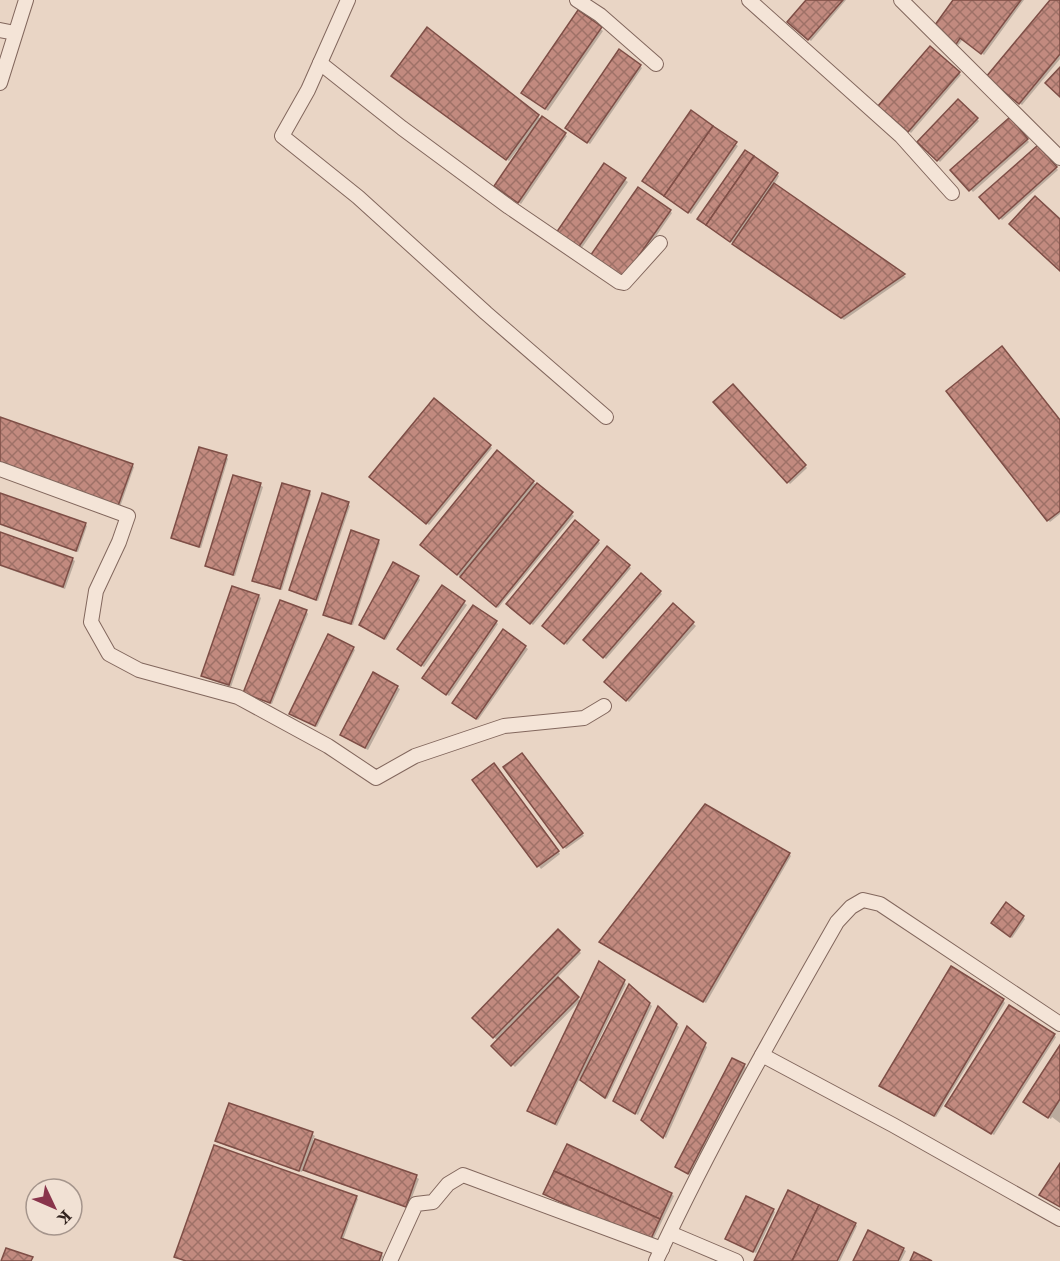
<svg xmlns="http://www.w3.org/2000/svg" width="1060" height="1261" font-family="'Noto Serif',serif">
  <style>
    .shadow { fill: #0003 }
    .building { fill: url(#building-cross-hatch); stroke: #7e4e46; stroke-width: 1.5 }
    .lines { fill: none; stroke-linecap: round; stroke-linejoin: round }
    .minor-casing { stroke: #82675d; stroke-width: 16 }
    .minor { stroke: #f4e4d7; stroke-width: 14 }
  </style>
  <defs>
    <pattern id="building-cross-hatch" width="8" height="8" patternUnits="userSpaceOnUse" patternTransform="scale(1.5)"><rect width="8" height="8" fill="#c28a7f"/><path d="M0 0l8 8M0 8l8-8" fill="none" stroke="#9e7167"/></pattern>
  </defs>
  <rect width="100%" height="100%" fill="#e9d5c5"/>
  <g class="shadow">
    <polygon points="808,0 846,0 811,41 789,22"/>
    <polygon points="955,0 1024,0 984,55 963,39 957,47 936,31"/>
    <polygon points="1052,0 1060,0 1060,59 1022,105 988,77"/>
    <polygon points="578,12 603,31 548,111 525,95"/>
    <polygon points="427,29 542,120 543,119 567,136 521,204 498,188 521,150 518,149 509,161 395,78"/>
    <polygon points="930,48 961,75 911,133 880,105"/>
    <polygon points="640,66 642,68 590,144 569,130"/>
    <polygon points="958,101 979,121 940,162 919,142"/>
    <polygon points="691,113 738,146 691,214 646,183"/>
    <polygon points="1010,119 1029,142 973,192 953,170"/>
    <polygon points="1038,147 1058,170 1002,220 982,197"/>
    <polygon points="605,165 628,182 581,249 560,235"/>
    <polygon points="777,174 779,176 774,185 906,277 844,320 701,221"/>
    <polygon points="670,211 672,213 624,283 592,261"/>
    <polygon points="733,386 807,468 790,484 716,402"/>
    <polygon points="434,400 492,448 429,525 371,477"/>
    <polygon points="0,418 132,465 134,467 120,507"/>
    <polygon points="1060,422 1060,514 1050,522 1048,520"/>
    <polygon points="226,456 228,459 201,548 175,540 173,538"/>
    <polygon points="533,482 574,516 498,608 422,545"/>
    <polygon points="260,485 263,487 235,576 209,568 207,566"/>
    <polygon points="309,492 311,494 282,590 256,583 254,580"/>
    <polygon points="0,494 85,524 87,526 78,552 0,525"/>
    <polygon points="348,504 350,506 318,601 293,592 290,590"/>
    <polygon points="575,522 600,543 533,625 508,604"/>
    <polygon points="0,534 72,559 75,561 65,589 0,566"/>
    <polygon points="378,541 380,543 353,625 327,617 325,614"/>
    <polygon points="608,549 631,568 567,645 544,626"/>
    <polygon points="641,575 662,594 606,659 585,640"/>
    <polygon points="418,577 420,580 386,640 360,625"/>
    <polygon points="442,587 467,605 424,667 401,651"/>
    <polygon points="259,596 261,598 231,687 205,678 203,676"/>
    <polygon points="673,605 696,626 629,702 606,682"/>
    <polygon points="306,611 308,614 272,704 247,694"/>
    <polygon points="496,622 498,624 449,696 427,680"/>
    <polygon points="503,631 528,649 478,720 456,705"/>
    <polygon points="353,648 355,650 317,727 293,716"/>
    <polygon points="374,674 400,689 368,750 344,737"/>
    <polygon points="524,757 584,836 566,849 564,847"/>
    <polygon points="496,767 560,854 541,869 474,780"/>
    <polygon points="789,854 791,856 706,1003 603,944"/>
    <polygon points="1023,917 1025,919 1012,938 995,925"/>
    <polygon points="558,931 581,953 557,978 580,1001 515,1067 493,1046 498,1041 474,1018"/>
    <polygon points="624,982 626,984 591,1056 594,1058 630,986 652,1006 607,1099 580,1078 557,1126 531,1113 529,1111"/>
    <polygon points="1003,1000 1005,1003 936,1117 884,1088"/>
    <polygon points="658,1008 679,1027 638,1115 617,1103"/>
    <polygon points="687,1029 707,1047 666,1138 645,1122"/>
    <polygon points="1054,1035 1056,1037 994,1135 949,1108"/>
    <polygon points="1060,1047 1060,1123 1052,1117 1051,1119 1028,1104"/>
    <polygon points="744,1065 746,1068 691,1175 679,1169"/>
    <polygon points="230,1104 312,1134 315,1136 313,1140 416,1177 419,1179 408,1208 307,1172 303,1168 302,1172 219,1143 217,1141"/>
    <polygon points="671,1194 674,1196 651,1244 547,1196"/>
    <polygon points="356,1197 358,1199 343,1240 381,1254 383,1256 381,1261 185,1261 176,1256"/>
    <polygon points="773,1210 775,1212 756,1253 729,1241"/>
    <polygon points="855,1224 857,1226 840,1261 755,1261"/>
    <polygon points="903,1249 906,1251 901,1261 855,1261"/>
  </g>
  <g class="building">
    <polygon points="806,0 843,0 808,40 787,22"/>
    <polygon points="953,0 1021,0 981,54 960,38 955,46 932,29"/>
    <polygon points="1050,0 1060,0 1060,54 1019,104 986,77"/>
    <polygon points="578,10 602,27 545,109 521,93"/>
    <polygon points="427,27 539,115 506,160 391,76"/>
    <polygon points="930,46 960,72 908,132 878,106"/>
    <polygon points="619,49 641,65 587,143 565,128"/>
    <polygon points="1060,67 1060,97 1045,83"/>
    <polygon points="958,99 978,118 937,161 917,142"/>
    <polygon points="691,110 713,126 664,196 642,181"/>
    <polygon points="542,116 566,133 518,203 494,186"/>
    <polygon points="1010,117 1028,139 969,191 950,170"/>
    <polygon points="713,126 737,142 688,213 664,196"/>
    <polygon points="1038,145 1057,167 999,219 979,197"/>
    <polygon points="745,150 754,156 706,225 697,219"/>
    <polygon points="754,156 778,173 730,242 706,225"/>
    <polygon points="604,163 626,178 578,248 556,233"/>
    <polygon points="774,183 905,274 841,318 732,244"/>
    <polygon points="638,187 671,210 621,281 588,259"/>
    <polygon points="1035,196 1060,219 1060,271 1009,224"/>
    <polygon points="1002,346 1060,420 1060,511 1047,521 946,391"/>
    <polygon points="733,384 806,465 787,483 713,402"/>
    <polygon points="434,398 491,445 426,524 369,477"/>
    <polygon points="0,417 133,464 118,506 0,465"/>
    <polygon points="199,447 227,455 199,547 171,538"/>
    <polygon points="497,450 534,481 457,575 420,545"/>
    <polygon points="233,475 261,483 233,575 205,566"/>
    <polygon points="282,483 310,491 280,589 252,581"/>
    <polygon points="537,483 573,512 496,607 460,577"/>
    <polygon points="0,493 86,523 76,551 0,524"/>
    <polygon points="322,493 349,502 316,600 289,590"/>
    <polygon points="575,520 599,540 530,624 506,604"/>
    <polygon points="351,530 379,540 351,624 323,615"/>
    <polygon points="0,532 73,558 63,587 0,565"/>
    <polygon points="607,546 630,565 564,644 542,626"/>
    <polygon points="393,562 419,576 384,639 359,625"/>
    <polygon points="641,573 661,591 603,658 583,640"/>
    <polygon points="442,585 465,601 421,666 397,649"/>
    <polygon points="232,586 259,595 229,685 201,676"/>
    <polygon points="280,600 307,610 270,703 243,693"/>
    <polygon points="673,603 694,622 626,701 604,682"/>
    <polygon points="473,605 497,621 446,695 422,678"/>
    <polygon points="503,629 526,646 476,719 452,703"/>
    <polygon points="328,634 354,647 315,726 289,714"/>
    <polygon points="373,672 398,686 365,748 340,735"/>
    <polygon points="522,753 583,833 563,848 503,767"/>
    <polygon points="494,763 559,851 537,867 472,780"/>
    <polygon points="705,804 790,853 703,1002 599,942"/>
    <polygon points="1006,902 1024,916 1010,937 991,923"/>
    <polygon points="558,929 580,950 493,1038 472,1018"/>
    <polygon points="599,961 625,980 555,1124 527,1111"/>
    <polygon points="951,966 1004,999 934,1116 879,1086"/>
    <polygon points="558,977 579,997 511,1066 491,1046"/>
    <polygon points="629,984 650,1003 605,1098 580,1080"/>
    <polygon points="1009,1005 1055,1034 991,1134 945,1106"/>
    <polygon points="658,1006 677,1024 635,1114 613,1101"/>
    <polygon points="687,1026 706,1043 663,1138 641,1120"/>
    <polygon points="1060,1045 1060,1099 1048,1118 1023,1102"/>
    <polygon points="732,1058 745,1064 688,1174 675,1167"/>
    <polygon points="229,1103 313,1132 299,1171 215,1141"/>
    <polygon points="315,1139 417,1175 406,1207 303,1170"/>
    <polygon points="567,1144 672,1193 660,1219 554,1171"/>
    <polygon points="214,1145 357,1196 341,1238 382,1253 379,1261 186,1261 174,1257"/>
    <polygon points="1060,1163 1060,1207 1039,1195"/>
    <polygon points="554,1171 660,1219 649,1243 543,1194"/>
    <polygon points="788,1190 819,1205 792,1261 754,1261"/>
    <polygon points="746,1196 774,1209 753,1252 725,1239"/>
    <polygon points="819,1205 856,1223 837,1261 792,1261"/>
    <polygon points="868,1230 904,1248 898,1261 853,1261"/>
    <polygon points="6,1248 33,1257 31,1261 1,1261"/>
    <polygon points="914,1252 932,1261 910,1261"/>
  </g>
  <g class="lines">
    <g class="minor-casing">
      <g id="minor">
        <polyline points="348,0 308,90 282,136 358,197 486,313 606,417"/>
        <polyline points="577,0 600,15 656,64"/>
        <polyline points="749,0 901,136 952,193"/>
        <polyline points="901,0 1060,158"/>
        <polyline points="0,30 15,33"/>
        <polyline points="320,63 402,128 509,207 619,282 624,283 660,243"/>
        <polyline points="0,83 26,0"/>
        <polyline points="0,469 128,516 119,542 96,591 91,622 109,654 139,670 238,697 328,746 376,778 415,756 504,726 584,718 604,706"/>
        <polyline points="762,1055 893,1125 1060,1219"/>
        <polyline points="670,1233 736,1261"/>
        <polyline points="390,1261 416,1204 433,1202 448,1184 463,1175 662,1249"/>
        <path d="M 656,1261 C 710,1145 773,1034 837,922 L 851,907 L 863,900 L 880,904 L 1060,1024"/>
      </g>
    </g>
    <use href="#minor" class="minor"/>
  </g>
  <g transform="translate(54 1207) rotate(134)"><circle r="28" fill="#f1e1d4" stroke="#a5958c" stroke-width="1.5"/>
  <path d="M0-4.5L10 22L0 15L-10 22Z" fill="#89344b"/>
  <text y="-9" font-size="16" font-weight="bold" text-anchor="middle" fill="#33241f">K</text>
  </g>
</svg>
